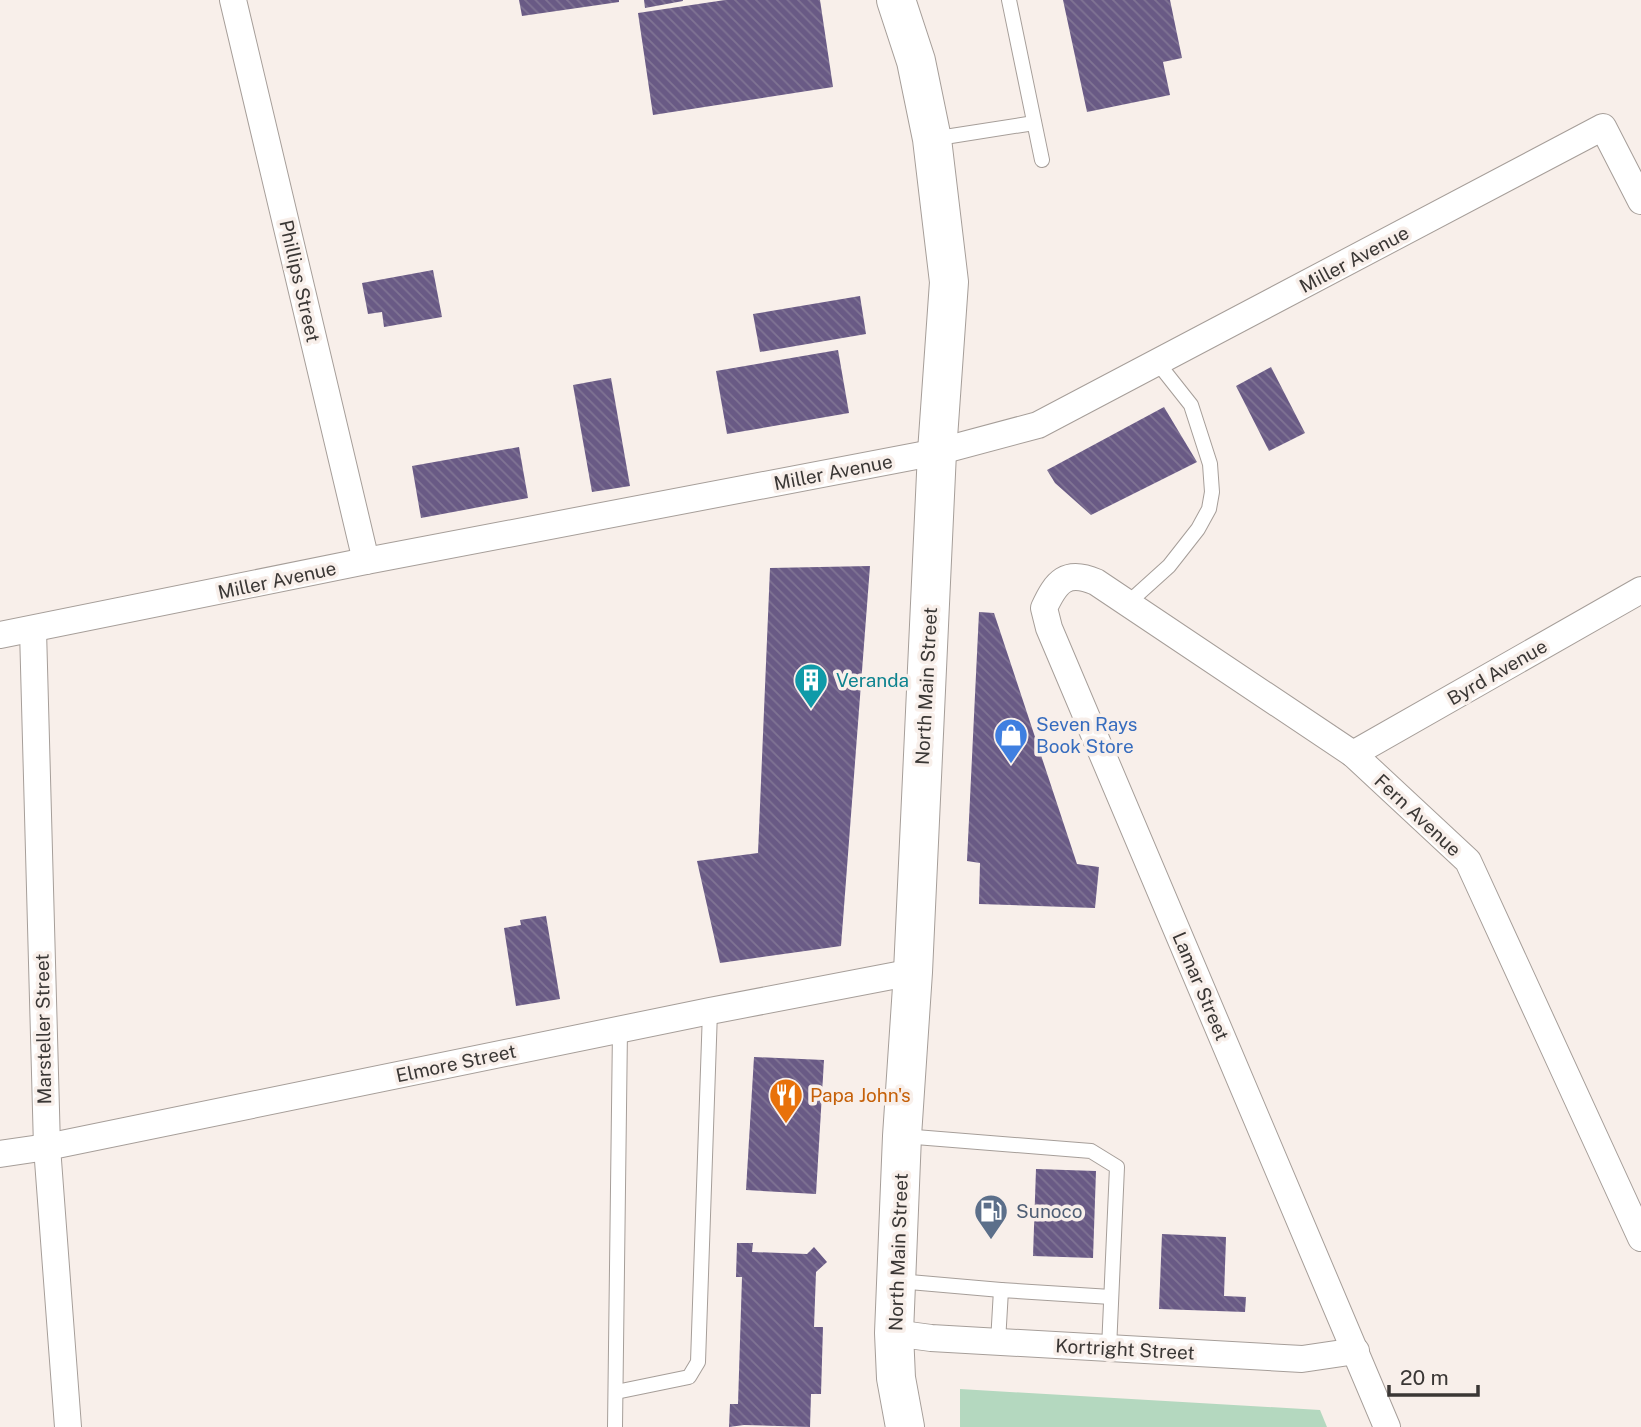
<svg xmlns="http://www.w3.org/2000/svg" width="1641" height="1427" font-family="'Public Sans',sans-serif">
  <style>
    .green { fill: #b4d8bf }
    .building { fill: url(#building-back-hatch) }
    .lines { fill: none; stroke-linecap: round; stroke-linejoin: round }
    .service-casing { stroke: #a69e99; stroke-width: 16 }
    .minor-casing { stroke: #a69e99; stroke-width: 28 }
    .primary-casing { stroke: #a69e99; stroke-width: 40 }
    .service { stroke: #fff; stroke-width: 14 }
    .minor { stroke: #fff; stroke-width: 26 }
    .primary { stroke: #fff; stroke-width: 38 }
    .labels { text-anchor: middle; stroke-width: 7; stroke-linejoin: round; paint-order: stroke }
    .street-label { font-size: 19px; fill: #3a3735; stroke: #f8efea }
    .culture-label { font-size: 19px; fill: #0d838f; stroke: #f8efea; text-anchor: start }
    .shop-label { font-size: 19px; fill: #366cbe; stroke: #f8efea; text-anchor: start }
    .food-label { font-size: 19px; fill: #c56008; stroke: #f8efea; text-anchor: start }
    .service-label { font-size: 19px; fill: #4e5e75; stroke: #f8efea; text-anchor: start }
  </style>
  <defs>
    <pattern id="building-back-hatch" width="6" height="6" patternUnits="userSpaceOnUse" patternTransform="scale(1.75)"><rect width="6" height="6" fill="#695a85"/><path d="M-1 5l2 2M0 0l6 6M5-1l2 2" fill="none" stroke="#807494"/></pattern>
  </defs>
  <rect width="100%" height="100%" fill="#f8efea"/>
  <polygon class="green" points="960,1389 1320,1410 1327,1427 960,1427"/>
  <g class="building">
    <polygon points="519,0 619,0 619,2 522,16"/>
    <polygon points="644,0 683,0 683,1 645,8"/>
    <polygon points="725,0 820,0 833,87 653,115 638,13"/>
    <polygon points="1063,0 1170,0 1182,58 1163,62 1170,95 1087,112"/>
    <polygon points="433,270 442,317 384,327 382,312 368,314 362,283"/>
    <polygon points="860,296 866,334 760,352 753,314"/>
    <polygon points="838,350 849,413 727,434 716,371"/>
    <polygon points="1271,367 1305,433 1269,451 1236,386"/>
    <polygon points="611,378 630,486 592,492 573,385"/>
    <polygon points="1164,407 1197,462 1091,515 1055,483 1047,470"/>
    <polygon points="519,447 528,498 421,518 412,466"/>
    <polygon points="870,566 841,946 720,963 697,861 758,853 770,568"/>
    <polygon points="979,612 994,613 1077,864 1099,867 1095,908 979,904 980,863 967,861"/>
    <polygon points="546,916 560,999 516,1006 504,928 521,925 520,920"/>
    <polygon points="754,1057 824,1060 816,1194 746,1190"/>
    <polygon points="1036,1169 1096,1171 1093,1258 1033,1256"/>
    <polygon points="1162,1234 1226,1237 1224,1296 1246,1297 1245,1312 1159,1309"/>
    <polygon points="737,1243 753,1243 752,1252 807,1254 814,1247 827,1262 816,1272 814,1327 823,1327 821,1394 811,1394 810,1427 744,1425 729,1427 730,1404 738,1404 742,1277 736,1277"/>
  </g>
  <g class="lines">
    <g class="service-casing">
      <g id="service">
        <polyline points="1009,0 1042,160"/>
        <polyline points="932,139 1034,123"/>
        <polyline points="1128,603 1169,566 1198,529 1209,509 1212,492 1210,464 1191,405 1157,362"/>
        <polyline points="903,1136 1091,1151 1117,1167 1109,1349"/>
        <polyline points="898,1281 1001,1290"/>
        <polyline points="998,1342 1001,1290 1111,1297"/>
        <polyline points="616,1392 689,1377 698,1362 710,1011"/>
        <polyline points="615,1427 620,1029"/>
      </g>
    </g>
    <g class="minor-casing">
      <g id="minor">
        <polyline points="233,0 366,561"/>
        <polyline points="33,630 47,1147 68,1427"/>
        <polyline points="0,635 366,561 937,452 1038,425 1603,127 1641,201"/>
        <polyline points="1353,754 1641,590"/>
        <polyline points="0,1154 47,1147 710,1011 913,972"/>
        <polyline points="894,1333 931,1338 1302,1359 1356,1351"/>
        <path d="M 1387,1427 L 1049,628 L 1044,608 C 1056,582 1066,569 1096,582 L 1353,754 L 1468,861 L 1641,1238"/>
      </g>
    </g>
    <g class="primary-casing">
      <polyline id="primary" points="896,0 916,61 932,139 949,282 937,452 913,972 902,1136 894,1333 896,1378 905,1427"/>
    </g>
    <use href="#service" class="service"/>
    <use href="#minor" class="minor"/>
    <use href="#primary" class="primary"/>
  </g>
  <defs>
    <g id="building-pin" transform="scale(1.75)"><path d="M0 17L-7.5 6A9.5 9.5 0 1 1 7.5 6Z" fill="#0f9aa8" stroke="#f8efea"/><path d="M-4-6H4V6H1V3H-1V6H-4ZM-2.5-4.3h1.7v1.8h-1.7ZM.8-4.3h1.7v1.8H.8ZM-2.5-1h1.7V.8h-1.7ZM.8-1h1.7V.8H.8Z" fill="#fff"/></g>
    <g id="shop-pin" transform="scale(1.75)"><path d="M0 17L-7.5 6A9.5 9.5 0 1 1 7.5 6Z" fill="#3f7fe0" stroke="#f8efea"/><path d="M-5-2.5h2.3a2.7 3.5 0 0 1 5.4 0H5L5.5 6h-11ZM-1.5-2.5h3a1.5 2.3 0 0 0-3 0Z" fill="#fff"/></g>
    <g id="restaurant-pin" transform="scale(1.75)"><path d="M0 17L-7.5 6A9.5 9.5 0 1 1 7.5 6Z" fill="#e8710a" stroke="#f8efea"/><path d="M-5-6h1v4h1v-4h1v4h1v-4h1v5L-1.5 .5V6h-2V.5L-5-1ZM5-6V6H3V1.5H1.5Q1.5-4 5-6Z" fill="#fff"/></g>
    <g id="fuel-pin" transform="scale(1.75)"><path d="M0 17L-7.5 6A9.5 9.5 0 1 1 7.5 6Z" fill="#5c6f8a" stroke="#f8efea"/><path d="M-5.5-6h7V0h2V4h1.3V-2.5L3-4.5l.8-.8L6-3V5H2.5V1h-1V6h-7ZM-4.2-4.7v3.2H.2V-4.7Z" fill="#fff"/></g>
  </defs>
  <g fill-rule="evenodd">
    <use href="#building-pin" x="811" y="680"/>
    <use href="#shop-pin" x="1011" y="735"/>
    <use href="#restaurant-pin" x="786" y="1095"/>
    <use href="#fuel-pin" x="991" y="1211"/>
  </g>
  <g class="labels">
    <g class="street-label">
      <text transform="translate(1354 259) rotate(-28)" y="7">Miller Avenue</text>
      <text transform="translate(300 281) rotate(77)" y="7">Phillips Street</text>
      <text transform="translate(833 472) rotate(-11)" y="7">Miller Avenue</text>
      <text transform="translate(277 580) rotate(-12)" y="7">Miller Avenue</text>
      <text transform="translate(1497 672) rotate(-30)" y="7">Byrd Avenue</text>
      <text transform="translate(926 686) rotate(-87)" y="7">North Main Street</text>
      <text transform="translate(1418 815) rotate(43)" y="7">Fern Avenue</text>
      <text transform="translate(1201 986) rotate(67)" y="7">Lamar Street</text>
      <text transform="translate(43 1029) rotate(-91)" y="7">Marsteller Street</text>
      <text transform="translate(456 1063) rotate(-12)" y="7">Elmore Street</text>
      <text transform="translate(898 1252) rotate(-88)" y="7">North Main Street</text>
      <text transform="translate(1125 1349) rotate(3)" y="7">Kortright Street</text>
    </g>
    <g class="culture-label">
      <text x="836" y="687">Veranda</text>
    </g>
    <g class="shop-label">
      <text x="1036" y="731">Seven Rays<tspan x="1036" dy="22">Book Store</tspan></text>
    </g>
    <g class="food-label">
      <text x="810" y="1102">Papa John's</text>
    </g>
    <g class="service-label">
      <text x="1016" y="1218">Sunoco</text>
    </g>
  </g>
  <path d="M1389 1385v10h89v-10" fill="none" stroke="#3a3735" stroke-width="3.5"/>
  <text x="1400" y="1385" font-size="21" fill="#3a3735" stroke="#f8efea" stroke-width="5" paint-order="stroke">20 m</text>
</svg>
